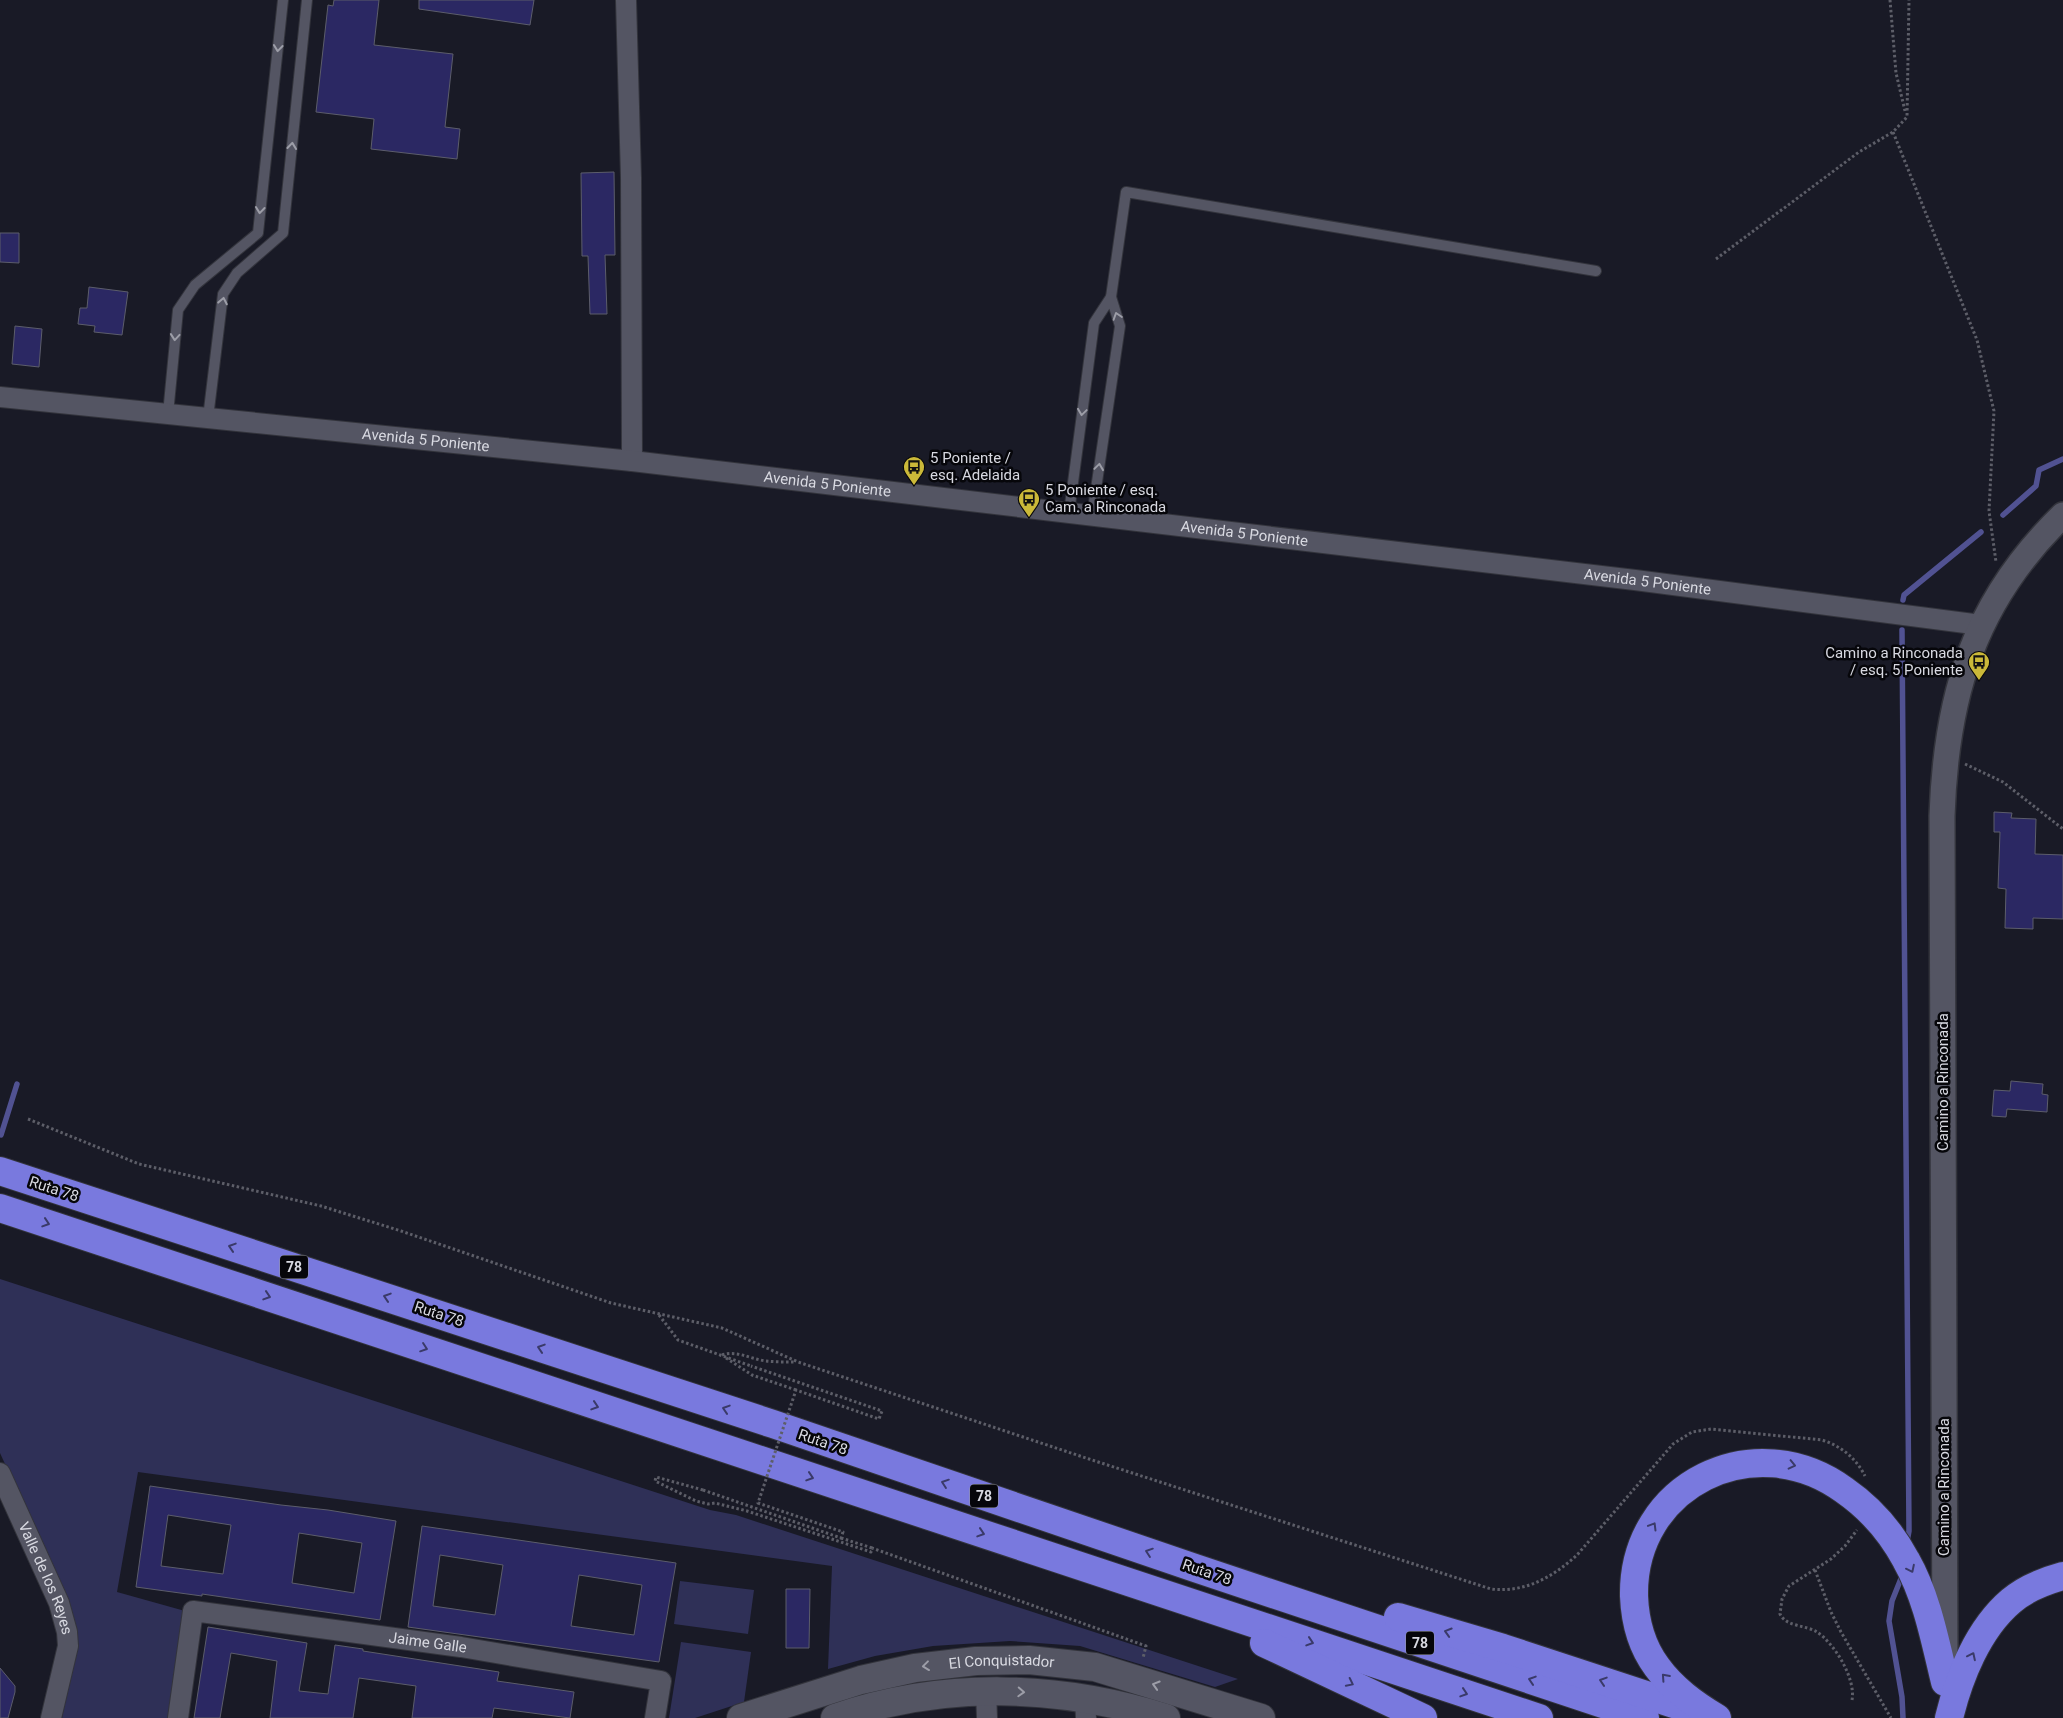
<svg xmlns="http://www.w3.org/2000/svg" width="2063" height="1718" font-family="Roboto,sans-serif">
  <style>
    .green { fill: #2f3057 }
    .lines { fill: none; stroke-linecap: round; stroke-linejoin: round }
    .stream { stroke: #515292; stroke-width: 5.5 }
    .building { fill: #2b2863; stroke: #5c5d6b; fill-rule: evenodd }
    .service-casing { stroke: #33343c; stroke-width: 12 }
    .minor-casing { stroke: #33343c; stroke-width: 22 }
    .tertiary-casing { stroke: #33343c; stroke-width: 28 }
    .secondary-casing { stroke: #33343c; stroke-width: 30 }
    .motorway-casing { stroke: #33343c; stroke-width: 30 }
    .path { stroke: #5d5e68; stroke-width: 3; stroke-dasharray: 2.5 2.5; stroke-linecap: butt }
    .service { stroke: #545563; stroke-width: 10 }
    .minor { stroke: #545563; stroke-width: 20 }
    .tertiary { stroke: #545563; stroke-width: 25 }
    .secondary { stroke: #545563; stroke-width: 28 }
    .motorway { stroke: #7979de; stroke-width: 28 }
    .path-bridge { stroke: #5d5e68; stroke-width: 3; stroke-dasharray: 2.5 2.5; stroke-linecap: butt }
    .oneway { stroke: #9d9ea8 }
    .oneway2 { stroke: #3a3a69 }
    .labels { text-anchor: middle; stroke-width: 5; stroke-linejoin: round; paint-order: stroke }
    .shield { fill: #06060a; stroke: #999aa0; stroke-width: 1 }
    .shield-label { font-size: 14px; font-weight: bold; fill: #d8d9e1 }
    .street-label { font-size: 15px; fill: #d8d9e1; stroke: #06060a }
    .poi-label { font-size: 15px; fill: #d8d9e1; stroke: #06060a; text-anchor: start }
  </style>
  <rect width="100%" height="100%" fill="#191a26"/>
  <g class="green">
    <polygon points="0,1279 710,1510 736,1515 1238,1679 1215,1687 1080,1646 1010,1641 933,1646 875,1656 828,1669 832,1566 138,1472 117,1592 185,1611 168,1718 62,1718 76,1646 67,1600 0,1453"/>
    <polygon points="680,1581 754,1590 748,1634 674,1624"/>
    <polygon points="681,1642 751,1652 744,1702 695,1718 669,1718"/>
  </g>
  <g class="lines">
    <g class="stream">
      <polyline points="2003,515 2036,486 2039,470 2063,459"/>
      <polyline points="1903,600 1904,595 1981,532"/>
      <polyline points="1902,630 1909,1531 1907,1542"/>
      <polyline points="1,1135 17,1084"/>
      <polyline points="1902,1576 1892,1601 1889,1621 1902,1697 1903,1718"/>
    </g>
  </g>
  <g class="building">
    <polygon points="334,0 379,0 374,45 453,54 445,127 460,129 457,159 371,149 374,119 316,112 328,5 333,6"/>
    <polygon points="419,0 534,0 530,25 419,9"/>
    <polygon points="614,172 615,255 605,255 607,314 590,314 588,256 582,256 581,173"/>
    <polygon points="0,233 19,233 19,263 0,262"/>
    <polygon points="89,287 128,292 122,335 94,332 95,326 78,324 80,308 87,308"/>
    <polygon points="15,326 42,329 39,367 12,364"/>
    <polygon points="1994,812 2012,813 2011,818 2036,819 2035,854 2063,855 2063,919 2033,918 2033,929 2005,928 2006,889 1998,888 2000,832 1994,832"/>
    <polygon points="2011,1081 2043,1084 2042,1094 2048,1095 2047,1112 2007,1109 2006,1117 1992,1116 1994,1090 2010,1091"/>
    <path d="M 150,1486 L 281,1505 L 328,1510 L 396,1521 L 380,1620 L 202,1594 L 202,1596 L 136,1587 ZM 168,1515 L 231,1525 L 223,1574 L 161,1566 ZM 299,1533 L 362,1543 L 354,1593 L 292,1583 Z"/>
    <path d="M 422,1526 L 676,1563 L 659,1662 L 408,1627 ZM 440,1555 L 503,1565 L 495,1615 L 433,1606 ZM 579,1575 L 642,1585 L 634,1635 L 571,1626 Z"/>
    <polygon points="786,1589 810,1589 809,1648 786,1648"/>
    <polygon points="208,1627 307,1643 299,1691 328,1694 335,1645 363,1649 363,1651 499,1672 497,1681 574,1692 570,1718 494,1708 492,1718 412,1718 416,1686 359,1678 353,1718 270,1718 277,1661 231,1653 220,1718 194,1718"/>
    <polygon points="0,1668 15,1686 15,1692 8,1718 0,1718"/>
  </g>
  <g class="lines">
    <g class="service-casing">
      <g id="service">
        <polyline points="1111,297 1126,192 1596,271"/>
        <polyline points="168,414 178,310 195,285 258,233 283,0"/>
        <polyline points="208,418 223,294 237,273 283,233 307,0"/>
        <polyline points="1069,513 1094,323 1111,297 1120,326 1092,516"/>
      </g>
    </g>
    <g class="minor-casing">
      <g id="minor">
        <polyline points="626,0 631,178 632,461"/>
        <path id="s1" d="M 0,397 L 632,461 L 1635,580 L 1981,625"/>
        <path id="s2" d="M 0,1473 L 59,1603 L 67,1632 L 68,1646 L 51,1718"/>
        <polyline points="986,1691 987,1718"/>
        <polyline points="1085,1698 1086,1718"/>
        <path id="s3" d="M 178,1718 L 193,1611 L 461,1647 L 661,1681 L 655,1718"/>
      </g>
    </g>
    <g class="tertiary-casing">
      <path id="tertiary" d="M 1945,1657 L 1942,816 C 1946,695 1974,601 2063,515"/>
    </g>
    <g class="secondary-casing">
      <g id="secondary">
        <path id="s4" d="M 741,1718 L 861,1680 L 915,1668 L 976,1661 L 1029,1660 L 1095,1667 L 1261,1718"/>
        <path d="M 835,1718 C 943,1681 1058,1684 1166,1718"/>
      </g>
    </g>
    <g class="motorway-casing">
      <g id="motorway">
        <polyline points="0,1171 773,1424 1195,1568 1645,1718"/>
        <polyline points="0,1208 1539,1718"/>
        <polyline points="1398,1617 1503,1648 1695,1711"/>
        <polyline points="1264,1643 1423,1718"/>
        <path d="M 1717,1718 C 1694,1704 1673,1689 1657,1667 C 1642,1647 1635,1621 1634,1596 C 1632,1484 1755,1425 1844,1490 C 1870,1508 1891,1532 1906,1560 C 1927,1597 1935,1641 1945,1682"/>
        <path d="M 1949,1718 C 1959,1677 1978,1629 2011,1601 C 2026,1588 2045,1581 2063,1576"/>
      </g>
    </g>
    <g class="path">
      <polyline points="1890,0 1896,73 1905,111"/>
      <polyline points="1893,132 1977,340 1994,411 1989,511 1996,562"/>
      <polyline points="1716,259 1859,152 1893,132 1907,117 1909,0"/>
      <polyline points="1965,764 2003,782 2063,829"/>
      <path d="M 28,1119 L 139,1164 L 321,1206 L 401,1231 L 611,1303 L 722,1328 L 798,1362 L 1089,1459 L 1491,1589 C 1525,1593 1553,1577 1577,1555 L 1673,1444 L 1692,1432 L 1711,1429 L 1822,1440 C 1841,1446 1856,1458 1865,1476"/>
      <polyline points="659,1315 678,1340 751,1366"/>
      <path d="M 722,1355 C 737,1350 750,1359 766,1361 C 775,1362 785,1362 794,1362"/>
      <polyline points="726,1358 752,1375 796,1390"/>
      <polyline points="703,1490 656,1477 655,1481 696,1501 708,1504 715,1503 747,1511 871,1552 872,1548 1146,1646 1143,1658"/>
      <polyline points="841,1538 872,1548"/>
      <polyline points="1815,1570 1831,1612 1841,1632 1891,1718"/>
      <path d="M 1852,1700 C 1856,1679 1835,1644 1817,1632 C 1806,1625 1786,1627 1780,1614 L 1782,1599 L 1789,1586 L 1831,1559 L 1845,1546 L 1857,1530"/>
    </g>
    <use href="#service" class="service"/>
    <use href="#minor" class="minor"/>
    <use href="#tertiary" class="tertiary"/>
    <use href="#secondary" class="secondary"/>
    <use href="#motorway" class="motorway"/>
    <polyline class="path-bridge" points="703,1490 841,1538 843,1532 758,1503 796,1390 879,1419 882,1411 751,1366"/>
  </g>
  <defs><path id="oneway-chevron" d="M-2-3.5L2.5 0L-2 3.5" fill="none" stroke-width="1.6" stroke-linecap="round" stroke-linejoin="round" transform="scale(1.25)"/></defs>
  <g class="oneway">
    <use href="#oneway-chevron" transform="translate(278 48) rotate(96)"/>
    <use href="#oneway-chevron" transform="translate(292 146) rotate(-84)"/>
    <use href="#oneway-chevron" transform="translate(260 210) rotate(96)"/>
    <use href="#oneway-chevron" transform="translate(223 301) rotate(-79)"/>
    <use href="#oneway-chevron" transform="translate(1117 316) rotate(-108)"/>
    <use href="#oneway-chevron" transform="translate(175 337) rotate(95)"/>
    <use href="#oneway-chevron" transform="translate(1082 412) rotate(98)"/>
    <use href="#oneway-chevron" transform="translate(1099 467) rotate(-82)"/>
    <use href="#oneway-chevron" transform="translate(926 1666) rotate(173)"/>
    <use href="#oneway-chevron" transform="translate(1156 1685) rotate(-163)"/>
    <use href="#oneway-chevron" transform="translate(1021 1692) rotate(3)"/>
  </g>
  <g class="oneway2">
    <use href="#oneway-chevron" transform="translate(46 1223) rotate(18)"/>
    <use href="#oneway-chevron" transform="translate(232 1247) rotate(-162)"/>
    <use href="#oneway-chevron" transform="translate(267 1296) rotate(18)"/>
    <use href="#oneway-chevron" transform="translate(387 1297) rotate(-162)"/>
    <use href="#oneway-chevron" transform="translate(424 1348) rotate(19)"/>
    <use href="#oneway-chevron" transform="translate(541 1348) rotate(-162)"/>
    <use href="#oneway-chevron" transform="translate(595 1406) rotate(18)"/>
    <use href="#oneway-chevron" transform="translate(726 1409) rotate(-162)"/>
    <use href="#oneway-chevron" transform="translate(1792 1465) rotate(13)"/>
    <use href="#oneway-chevron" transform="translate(810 1477) rotate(18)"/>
    <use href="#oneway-chevron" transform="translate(945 1483) rotate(-161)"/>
    <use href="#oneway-chevron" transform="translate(1653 1526) rotate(-59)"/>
    <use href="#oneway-chevron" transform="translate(981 1533) rotate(18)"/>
    <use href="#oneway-chevron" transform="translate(1149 1552) rotate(-161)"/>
    <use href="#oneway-chevron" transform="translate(1911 1569) rotate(64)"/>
    <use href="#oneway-chevron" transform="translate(1448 1632) rotate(-163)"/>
    <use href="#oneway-chevron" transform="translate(1310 1642) rotate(18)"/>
    <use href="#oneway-chevron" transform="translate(1972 1656) rotate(-64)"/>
    <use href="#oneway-chevron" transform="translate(1665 1677) rotate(-132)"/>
    <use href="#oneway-chevron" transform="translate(1532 1680) rotate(-162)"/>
    <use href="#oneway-chevron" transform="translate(1603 1681) rotate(-162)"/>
    <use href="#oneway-chevron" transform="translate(1350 1683) rotate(26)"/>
    <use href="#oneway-chevron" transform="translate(1464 1693) rotate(18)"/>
  </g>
  <defs>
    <g id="bus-pin" transform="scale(1.125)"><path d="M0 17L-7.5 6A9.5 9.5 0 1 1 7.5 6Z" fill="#cbb939" stroke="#06060a"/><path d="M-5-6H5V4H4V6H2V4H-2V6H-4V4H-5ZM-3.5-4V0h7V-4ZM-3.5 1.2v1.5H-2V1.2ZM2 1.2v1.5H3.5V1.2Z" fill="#111"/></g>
  </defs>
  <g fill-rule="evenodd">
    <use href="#bus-pin" x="914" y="467"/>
    <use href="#bus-pin" x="1029" y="499"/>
    <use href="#bus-pin" x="1979" y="662"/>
  </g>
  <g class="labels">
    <g class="shield">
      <rect x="280" y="1255.5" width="28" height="23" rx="4"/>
      <rect x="970" y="1484.5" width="28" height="23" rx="4"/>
      <rect x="1406" y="1631.5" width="28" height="23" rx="4"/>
    </g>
    <g class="shield-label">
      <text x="294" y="1272">78</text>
      <text x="984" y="1501">78</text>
      <text x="1420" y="1648">78</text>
    </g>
    <g class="street-label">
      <text dy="5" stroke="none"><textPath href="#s1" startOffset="428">Avenida 5 Poniente</textPath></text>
      <text dy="5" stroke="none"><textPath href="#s1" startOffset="832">Avenida 5 Poniente</textPath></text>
      <text dy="5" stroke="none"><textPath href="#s1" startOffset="1252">Avenida 5 Poniente</textPath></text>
      <text dy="5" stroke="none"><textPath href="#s1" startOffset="1658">Avenida 5 Poniente</textPath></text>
      <text transform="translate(1943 1082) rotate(-90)" y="5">Camino a Rinconada</text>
      <text transform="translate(54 1189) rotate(18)" y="5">Ruta 78</text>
      <text transform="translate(439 1314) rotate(18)" y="5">Ruta 78</text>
      <text transform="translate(823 1442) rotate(19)" y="5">Ruta 78</text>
      <text transform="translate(1944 1487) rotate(-90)" y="5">Camino a Rinconada</text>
      <text transform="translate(1207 1572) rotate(19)" y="5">Ruta 78</text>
      <text dy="5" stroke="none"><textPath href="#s2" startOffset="115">Valle de los Reyes</textPath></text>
      <text dy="5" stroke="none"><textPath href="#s3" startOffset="345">Jaime Galle</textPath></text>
      <text dy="5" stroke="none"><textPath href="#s4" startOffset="268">El Conquistador</textPath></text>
    </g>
    <g class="poi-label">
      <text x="930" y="463">5 Poniente /<tspan x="930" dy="17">esq. Adelaida</tspan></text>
      <text x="1045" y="495">5 Poniente / esq.<tspan x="1045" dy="17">Cam. a Rinconada</tspan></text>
      <text x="1963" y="658" text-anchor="end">Camino a Rinconada<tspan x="1963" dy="17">/ esq. 5 Poniente</tspan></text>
    </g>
  </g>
</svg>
